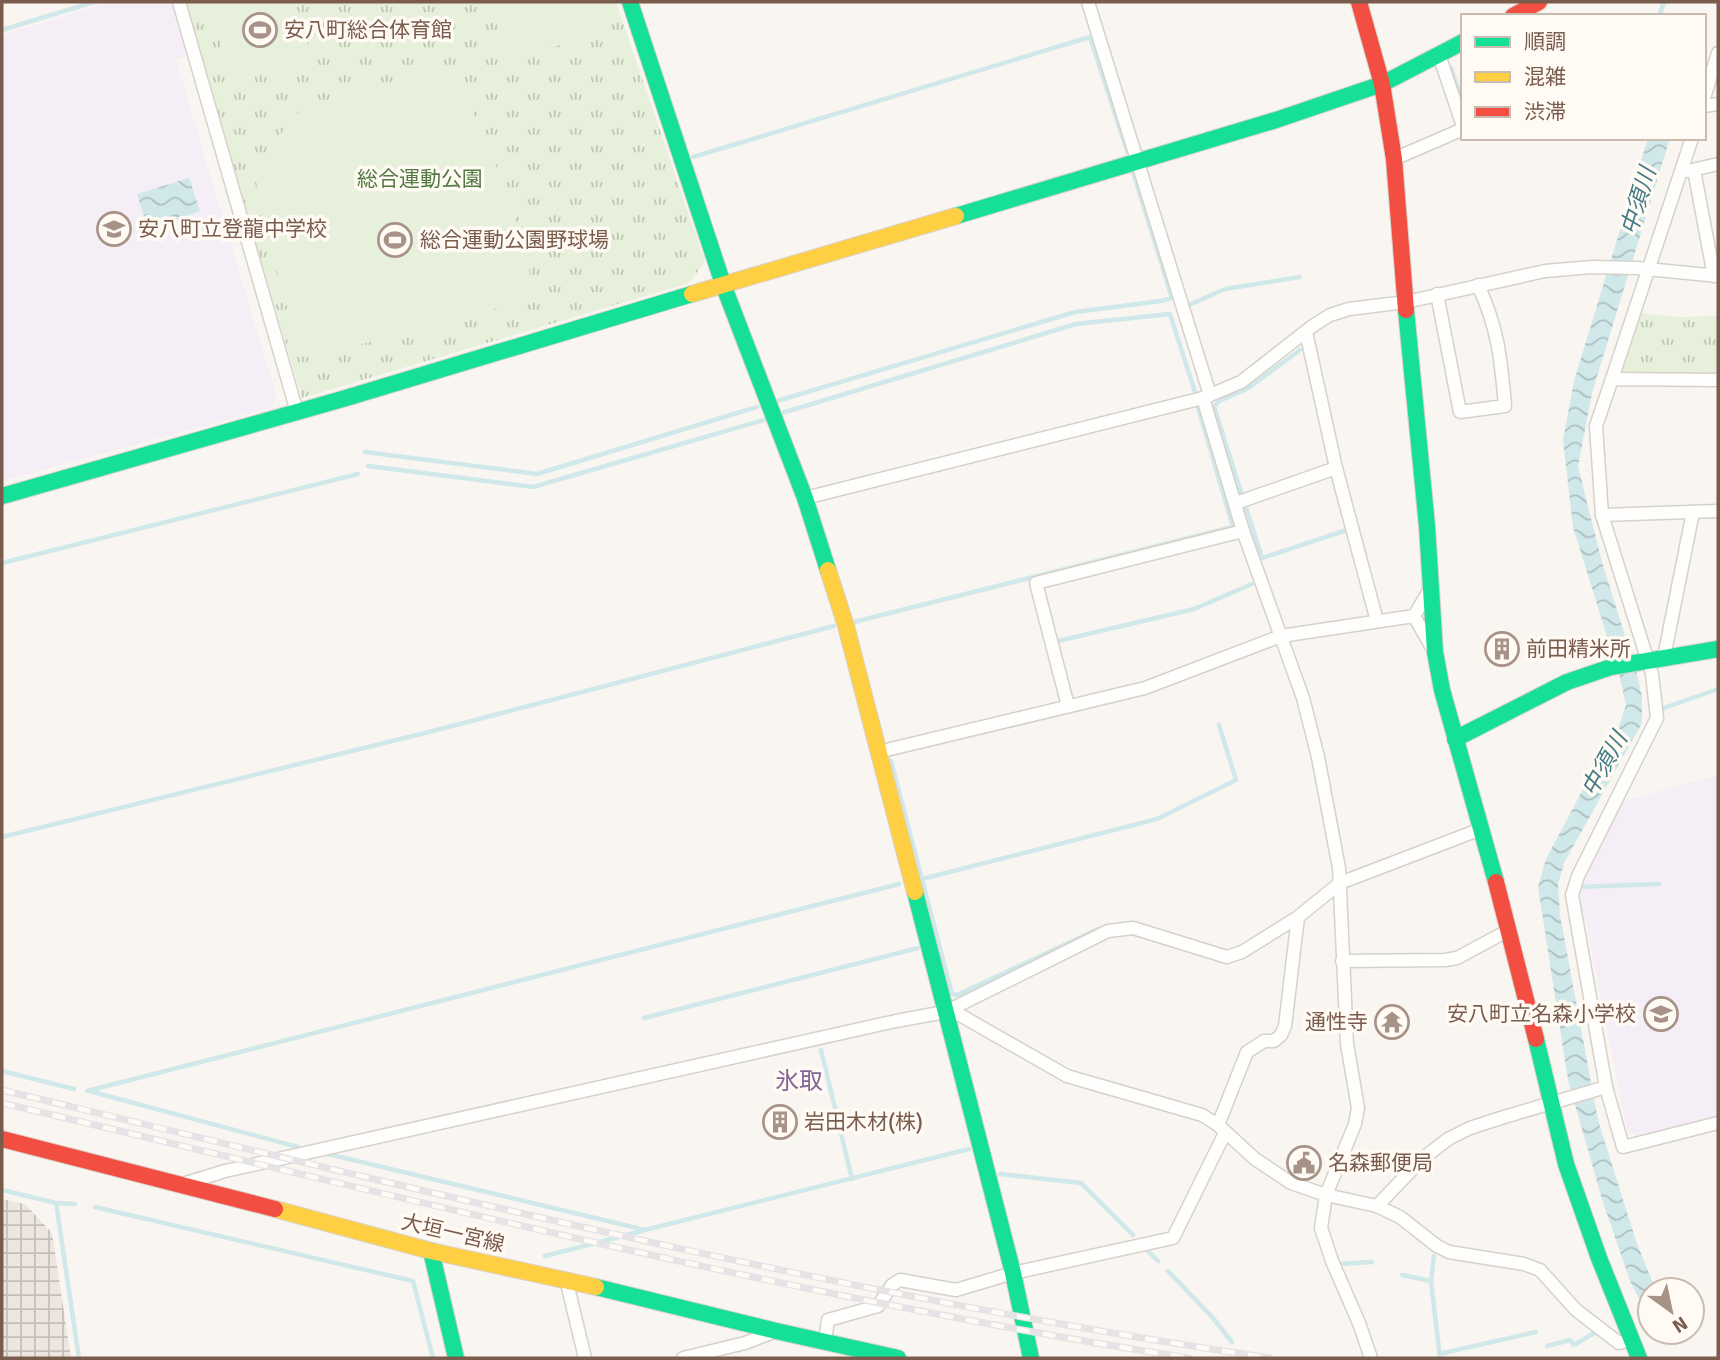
<svg xmlns="http://www.w3.org/2000/svg" width="1720" height="1360" font-family="Signika,'Noto Sans JP',sans-serif">
  <style>
    .industrial { fill: url(#industrial-grid) }
    .education { fill: #f6eef6 }
    .park { fill: url(#park-tufts) }
    .pitch { fill: #e7f0db }
    .water { fill: url(#water-waves) }
    .lines { fill: none; stroke-linecap: round; stroke-linejoin: round }
    .stream { stroke: #d0e8ea; stroke-width: 4.5 }
    .street-casing { stroke: #d7d1cb; stroke-width: 15 }
    .fast-casing { stroke: #d9d2cb; stroke-width: 18 }
    .slow-casing { stroke: #d9d2cb; stroke-width: 18 }
    .jam-casing { stroke: #d9d2cb; stroke-width: 18 }
    .street { stroke: #fefefd; stroke-width: 12 }
    .fast { stroke: #16e098; stroke-width: 16 }
    .slow { stroke: #ffcf43; stroke-width: 16 }
    .jam { stroke: #f24e42; stroke-width: 16 }
    .rail-casing { stroke: #e6e3e7; stroke-width: 7 }
    .rail { stroke: #fffaf3; stroke-width: 4.5; stroke-dasharray: 13; stroke-linecap: butt }
    .labels { text-anchor: middle; stroke-width: 7; stroke-linejoin: round; paint-order: stroke }
    .poi-label { font-size: 21px; fill: #7a5c4d; stroke: #fffaf3; text-anchor: start }
    .park-label { font-size: 21px; fill: #537a41; stroke: #fffaf3 }
    .street-label { font-size: 21px; fill: #7a5c4d; stroke: #fffaf3 }
    .water-label { font-size: 23px; font-style: italic; fill: #437c86; stroke: #fffaf3 }
    .quarter-label { font-size: 24px; fill: #846695; stroke: #fffaf3 }
  </style>
  <defs>
    <pattern id="industrial-grid" width="8" height="8" patternUnits="userSpaceOnUse" patternTransform="scale(1.75)"><rect width="8" height="8" fill="#ede5e0"/><path d="M0 4h8M4 0v8" fill="none" stroke="#c5bdb8"/></pattern>
    <pattern id="park-tufts" width="24" height="20" patternUnits="userSpaceOnUse" patternTransform="scale(1.75)"><rect width="24" height="20" fill="#e7f0db"/><path d="M3 7l-1-3M5 7V3M7 7l1-3M15 17l-1-3M17 17v-4M19 17l1-3" fill="none" stroke="#c0c6b4"/></pattern>
    <pattern id="water-waves" width="16" height="10" patternUnits="userSpaceOnUse" patternTransform="scale(1.75)"><rect width="16" height="10" fill="#d0e8ea"/><path d="M0 5q4-4 8 0t8 0" fill="none" stroke="#aebfc0"/></pattern>
  </defs>
  <rect width="100%" height="100%" fill="#f9f5f0"/>
  <polygon class="industrial" points="2,1199 25,1204 52,1233 71,1358 2,1358"/>
  <g class="education">
    <polygon points="110,2 171,2 188,55 176,60 277,398 270,408 2,481 2,35"/>
    <polygon points="1718,775 1718,1116 1638,1136 1627,1130 1584,912 1577,910 1576,894 1620,802"/>
  </g>
  <g class="park">
    <polygon points="183,2 616,2 705,262 689,283 302,398"/>
    <polygon points="1639,313 1681,317 1718,316 1718,375 1621,375"/>
  </g>
  <g class="pitch">
    <polygon points="207,2 295,2 312,59 233,82"/>
    <polygon points="490,2 604,2 612,29 508,61"/>
    <polygon points="453,65 511,201 530,274 513,303 439,327 301,357 259,207 256,179 271,146 300,110"/>
  </g>
  <g class="water">
    <polygon points="1648,138 1670,138 1592,393 1578,466 1602,562 1637,674 1642,697 1642,723 1564,863 1558,884 1560,915 1598,1120 1637,1244 1656,1290 1650,1290 1650,1320 1630,1281 1602,1199 1568,1080 1538,887 1546,859 1581,793 1616,734 1626,705 1620,678 1573,527 1563,440 1574,381"/>
    <polygon points="189,178 200,211 148,229 137,194"/>
  </g>
  <g class="lines">
    <g class="stream">
      <polyline points="1659,16 1664,2"/>
      <polyline points="2,30 94,2"/>
      <polyline points="1451,68 1463,103"/>
      <polyline points="693,157 1090,37 1127,151"/>
      <polyline points="1189,305 1225,289 1300,277"/>
      <polyline points="1300,350 1247,389 1219,401 1214,407 1262,558 1344,531"/>
      <polyline points="777,401 1075,312 1161,301 1172,298 1133,172"/>
      <polyline points="782,413 1076,324 1170,314 1195,392"/>
      <polyline points="365,452 537,474 757,407"/>
      <polyline points="368,466 533,487 764,420"/>
      <polyline points="2,563 358,474"/>
      <polyline points="854,622 1233,527 1198,407"/>
      <polyline points="1058,641 1194,609 1252,584"/>
      <polyline points="1661,709 1718,689"/>
      <polyline points="891,761 952,994 957,995 1098,929"/>
      <polyline points="2,837 429,732 834,626"/>
      <polyline points="922,879 1157,819 1236,780 1219,725"/>
      <polyline points="1577,887 1659,884"/>
      <polyline points="644,1018 918,948"/>
      <polyline points="821,1050 852,1179"/>
      <polyline points="2,1071 74,1089"/>
      <polyline points="87,1091 899,884"/>
      <polyline points="89,1091 298,1147"/>
      <polyline points="328,1154 645,1230 969,1149"/>
      <polyline points="1000,1174 1081,1183 1133,1235"/>
      <polyline points="2,1190 56,1203 79,1358"/>
      <polyline points="56,1203 75,1204"/>
      <polyline points="95,1207 413,1281 433,1358"/>
      <polyline points="1148,1251 1158,1261"/>
      <polyline points="545,1256 642,1231"/>
      <polyline points="1434,1256 1431,1281 1440,1358"/>
      <polyline points="1339,1264 1372,1262"/>
      <polyline points="1168,1271 1213,1318 1232,1342"/>
      <polyline points="1402,1275 1431,1281"/>
      <polyline points="1547,1346 1570,1340 1574,1345 1596,1332"/>
      <polyline points="1439,1354 1536,1332"/>
    </g>
    <g class="street-casing">
      <g id="street">
        <polyline points="179,2 297,412"/>
        <polyline points="1088,2 1210,395"/>
        <polyline points="1439,55 1463,126"/>
        <polyline points="1704,98 1718,53"/>
        <polyline points="1704,106 1718,104"/>
        <polyline points="1394,159 1463,129"/>
        <polyline points="1694,170 1714,276"/>
        <polyline points="1688,171 1718,164"/>
        <path d="M 1437,294 L 1460,412 L 1505,406 C 1501,359 1498,328 1478,285"/>
        <polyline points="1306,332 1336,468"/>
        <polyline points="1612,379 1692,138"/>
        <polyline points="1203,398 1243,531 1303,698 1318,757 1339,868 1347,1044 1358,1108 1355,1124 1326,1195 1321,1228 1332,1261 1359,1323 1371,1358"/>
        <polyline points="805,498 1203,398 1241,382 1314,325 1330,315 1349,309 1406,302 1545,271 1592,267 1637,268 1718,276"/>
        <polyline points="1236,503 1336,468 1377,621"/>
        <polyline points="1602,515 1718,511"/>
        <polyline points="1430,589 1414,616 1431,646"/>
        <polyline points="1664,657 1693,512"/>
        <polyline points="1068,706 1036,583 1243,531"/>
        <polyline points="878,752 1145,688 1281,636 1414,616"/>
        <polyline points="1342,961 1445,960 1457,958 1509,930"/>
        <polyline points="945,1012 960,1015 1067,1076 1202,1115 1218,1125 1255,1159 1291,1183 1326,1195 1377,1206 1400,1217 1437,1246 1449,1252 1524,1264 1540,1270 1576,1310 1619,1343 1631,1340"/>
        <polyline points="1606,1087 1572,895 1578,876 1657,718 1652,674 1602,515 1596,426 1612,379 1718,380"/>
        <polyline points="1218,1125 1247,1052 1264,1041 1274,1041 1281,1035 1285,1026 1298,917"/>
        <polyline points="186,1183 225,1171 896,1021 945,1012 1108,931 1133,928 1227,957 1242,952 1298,917 1340,883 1481,829"/>
        <polyline points="1377,1206 1421,1160 1448,1139 1470,1128 1504,1117 1606,1087 1623,1147 1718,1123"/>
        <polyline points="566,1279 585,1358"/>
        <polyline points="825,1341 828,1320 878,1306 892,1285 900,1280 956,1290 1013,1273 1173,1238 1225,1133"/>
        <polyline points="683,1358 745,1343 776,1331"/>
      </g>
    </g>
    <g class="fast-casing">
      <g id="fast">
        <polyline points="630,2 724,287 805,498 828,570"/>
        <polyline points="956,216 1276,120 1382,84 1463,42"/>
        <polyline points="1406,310 1427,526 1435,652 1442,690 1496,882"/>
        <polyline points="2,496 346,398 692,294"/>
        <polyline points="1455,739 1567,682 1611,667 1718,649"/>
        <polyline points="915,892 1013,1273 1031,1358"/>
        <polyline points="1536,1039 1566,1164 1599,1258 1639,1358"/>
        <polyline points="431,1251 456,1358"/>
        <polyline points="596,1287 776,1331 898,1358"/>
      </g>
    </g>
    <g class="slow-casing">
      <g id="slow">
        <polyline points="692,294 956,216"/>
        <polyline points="828,570 846,626 915,892"/>
        <polyline points="275,1209 431,1251 596,1287"/>
      </g>
    </g>
    <g class="jam-casing">
      <g id="jam">
        <polyline points="1359,2 1382,84 1394,159 1406,310"/>
        <polyline points="1513,16 1539,2"/>
        <polyline points="1496,882 1536,1039"/>
        <polyline points="2,1139 275,1209"/>
      </g>
    </g>
    <use href="#street" class="street"/>
    <use href="#fast" class="fast"/>
    <use href="#slow" class="slow"/>
    <use href="#jam" class="jam"/>
    <g class="rail-casing">
      <g id="rail">
        <path d="M 2,1090 C 422,1191 842,1295 1270,1358"/>
        <path d="M 2,1103 C 396,1196 789,1296 1189,1358"/>
      </g>
    </g>
    <use href="#rail" class="rail"/>
  </g>
  <defs>
    <g id="stadium-ring" transform="scale(1.75)"><circle r="9.5" fill="#fffaf3" stroke="#a69286" stroke-width="1.5"/><path d="M0-5a6.5 5 0 1 0 0 10a6.5 5 0 1 0 0-10ZM-3.5-1.8h7v3.6h-7Z" fill="#a69286"/></g>
    <g id="school-ring" transform="scale(1.75)"><circle r="9.5" fill="#fffaf3" stroke="#a69286" stroke-width="1.5"/><path d="M0-5L7-2L0 1L-7-2ZM-4 1L0 2.5L4 1V4Q0 6-4 4Z" fill="#a69286"/></g>
    <g id="building-ring" transform="scale(1.75)"><circle r="9.5" fill="#fffaf3" stroke="#a69286" stroke-width="1.5"/><path d="M-4-6H4V6H1V3H-1V6H-4ZM-2.5-4.3h1.7v1.8h-1.7ZM.8-4.3h1.7v1.8H.8ZM-2.5-1h1.7V.8h-1.7ZM.8-1h1.7V.8H.8Z" fill="#a69286"/></g>
    <g id="temple-ring" transform="scale(1.75)"><circle r="9.5" fill="#fffaf3" stroke="#a69286" stroke-width="1.5"/><path d="M0-6L5-2H3V0L6.5 2.5H4V6H1.5V3h-3V6H-4V2.5H-6.5L-3 0V-2H-5Z" fill="#a69286"/></g>
    <g id="civic-ring" transform="scale(1.75)"><circle r="9.5" fill="#fffaf3" stroke="#a69286" stroke-width="1.5"/><path d="M-.6-6.5H3V-4.5H.6V-3L4-1V1h2V6H-6V1h2V-1L-.6-3ZM-1.2 2.5V6h2.4V2.5Z" fill="#a69286"/></g>
  </defs>
  <g fill-rule="evenodd">
    <use href="#stadium-ring" x="260" y="30"/>
    <use href="#school-ring" x="114" y="229"/>
    <use href="#stadium-ring" x="395" y="240"/>
    <use href="#building-ring" x="1502" y="649"/>
    <use href="#school-ring" x="1661" y="1014"/>
    <use href="#temple-ring" x="1392" y="1022"/>
    <use href="#building-ring" x="780" y="1122"/>
    <use href="#civic-ring" x="1304" y="1163"/>
  </g>
  <g class="labels">
    <g class="poi-label">
      <text x="284" y="37">安八町総合体育館</text>
      <text x="138" y="236">安八町立登龍中学校</text>
      <text x="420" y="247">総合運動公園野球場</text>
      <text x="1526" y="656">前田精米所</text>
      <text x="1636" y="1021" text-anchor="end">安八町立名森小学校</text>
      <text x="1368" y="1029" text-anchor="end">通性寺</text>
      <text x="804" y="1129">岩田木材(株)</text>
      <text x="1328" y="1170">名森郵便局</text>
    </g>
    <g class="park-label">
      <text x="420" y="186">総合運動公園</text>
    </g>
    <g class="street-label">
      <text transform="translate(453 1233) rotate(13)" y="7">大垣一宮線</text>
    </g>
    <g class="water-label">
      <text transform="translate(1638 201) rotate(-73)" y="8">中須川</text>
      <text transform="translate(1604 764) rotate(-61)" y="8">中須川</text>
    </g>
    <g class="quarter-label">
      <text x="799" y="1089">氷取</text>
    </g>
  </g>
  <rect width="1720" height="1360" fill="none" stroke="#7a5c4d" stroke-width="7"/>
  <rect x="1461" y="14" width="245" height="126" fill="#fffaf3" stroke="#cabbb1" stroke-width="2"/>
  <rect x="1475" y="37" width="35" height="10" fill="#16e098" stroke="#cabbb1" stroke-width="2"/>
  <text x="1524" y="49" font-size="21" fill="#7a5c4d">順調</text>
  <rect x="1475" y="72" width="35" height="10" fill="#ffcf43" stroke="#cabbb1" stroke-width="2"/>
  <text x="1524" y="84" font-size="21" fill="#7a5c4d">混雑</text>
  <rect x="1475" y="107" width="35" height="10" fill="#f24e42" stroke="#cabbb1" stroke-width="2"/>
  <text x="1524" y="119" font-size="21" fill="#7a5c4d">渋滞</text>
  <g transform="translate(1671 1311) rotate(147)"><circle r="33" fill="#fffaf3" stroke="#cabbb1" stroke-width="2"/>
  <path d="M0-5L12 26L0 18L-12 26Z" fill="#a69286"/>
  <text y="-10" font-size="19" font-weight="bold" text-anchor="middle" fill="#7a5c4d">N</text>
  </g>
</svg>
